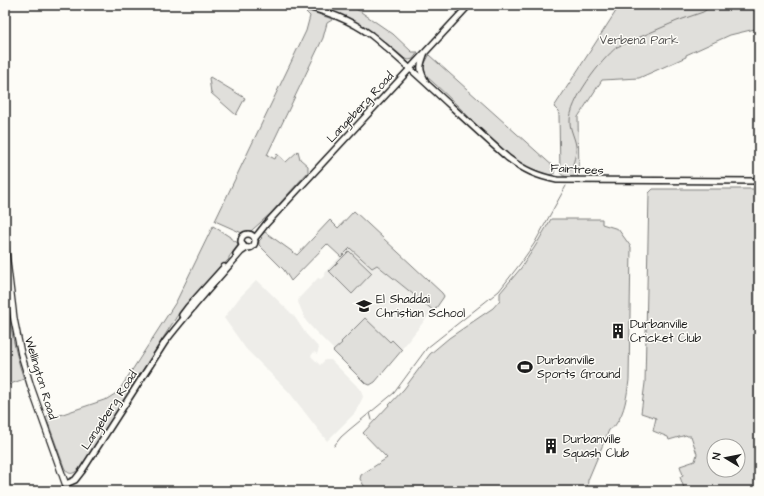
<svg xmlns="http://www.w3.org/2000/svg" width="764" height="496" font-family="'Architects Daughter',sans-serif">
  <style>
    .built { fill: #eeede9 }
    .green { fill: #e0dfdb; stroke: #7e7e7c; fill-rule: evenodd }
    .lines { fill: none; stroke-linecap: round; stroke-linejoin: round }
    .stream { stroke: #797876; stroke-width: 1 }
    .secondary-casing { stroke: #1c1c1c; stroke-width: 8 }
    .primary-casing { stroke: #1c1c1c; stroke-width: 8 }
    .secondary { stroke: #fdfcf7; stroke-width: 5 }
    .primary { stroke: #fdfcf7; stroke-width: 5.5 }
    .labels { text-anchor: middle; stroke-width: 3; stroke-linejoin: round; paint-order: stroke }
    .park-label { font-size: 12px; fill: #575655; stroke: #fdfcf7 }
    .street-label { font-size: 12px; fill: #1c1c1c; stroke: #fdfcf7 }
    .poi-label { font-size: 12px; fill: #1c1c1c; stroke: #fdfcf7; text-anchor: start }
  </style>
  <rect width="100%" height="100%" fill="#fdfcf7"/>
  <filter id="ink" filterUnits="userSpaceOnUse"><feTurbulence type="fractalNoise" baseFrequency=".025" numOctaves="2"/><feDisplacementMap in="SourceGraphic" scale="8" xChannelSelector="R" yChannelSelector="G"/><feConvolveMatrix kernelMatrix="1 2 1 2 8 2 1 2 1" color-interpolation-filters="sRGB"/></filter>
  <g filter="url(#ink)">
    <g class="built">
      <polygon points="350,247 372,268 376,265 433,310 401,350 392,340 366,367 342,343 334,350 314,330 306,321 298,302 299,298 301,296 318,278 321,279 325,275 324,273"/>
      <polygon points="257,280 294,316 306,334 319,348 317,354 314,352 311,356 320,365 325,360 331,360 361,390 363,397 355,413 327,441 289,392 246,349 224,318 240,297"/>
    </g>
    <g class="green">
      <path d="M 312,5 L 350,5 L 351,6 L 359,11 L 361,11 L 361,12 L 393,34 L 412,52 L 418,52 L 413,59 L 409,60 L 405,59 C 379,35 347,14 312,5 Z"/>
      <path d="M 620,5 L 759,5 L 759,28 L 730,35 L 686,55 L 686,57 L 639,78 L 602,80 L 578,117 L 579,176 C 572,176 563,179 560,172 L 559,115 L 558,111 L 554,107 Z"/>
      <polygon points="307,10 332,19 332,20 327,23 323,38 267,155 275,159 277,154 286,162 298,151 300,159 308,166 308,172 270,214 251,231 242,233 215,221 306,31 310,16 306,12"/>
      <path d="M 429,55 L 555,168 L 554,174 C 544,179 518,163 510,156 C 497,146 485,134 474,122 C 458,106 442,90 425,75 L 425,74 C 420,66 427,62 429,55 Z"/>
      <polygon points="210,77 245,98 236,115 211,93 209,78"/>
      <path d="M 653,189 L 759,189 L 759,491 L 685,491 L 680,477 L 683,475 L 680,466 L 695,461 L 697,454 L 691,436 L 687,436 L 686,435 L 669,440 L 668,437 L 653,431 L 656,418 L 641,413 L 645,383 L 649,193 ZM 714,446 L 738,446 L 738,470 L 714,470 Z"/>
      <polygon points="354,211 442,293 444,296 443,298 434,311 377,265 372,268 350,248 341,257 327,244 291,281 284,270 259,245 259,241 262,238 260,236 265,232 297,255 330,220 338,228"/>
      <path d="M 551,219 L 602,219 L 602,224 L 618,229 L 631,247 L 629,380 C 627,395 625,412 616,424 C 615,427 611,428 609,430 L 588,480 L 587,491 L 367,491 L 360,479 L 361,475 L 387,458 L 363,433 L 404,389 L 430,354 L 449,338 L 493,308 L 500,300 L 500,293 L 521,268 L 536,245 Z"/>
      <path d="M 213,226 L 230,237 L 230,238 L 238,243 L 238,245 L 229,257 L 229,259 L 190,300 L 179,313 L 81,467 C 74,474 69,477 64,467 L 46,417 L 49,415 L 54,417 L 107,399 L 118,392 L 176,302 Z"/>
      <polygon points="349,251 372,273 352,294 329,271"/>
      <path d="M 5,284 C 9,317 13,348 24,379 L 5,386 Z"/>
      <polygon points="365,318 390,342 392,340 402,350 375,382 370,385 365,383 333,351 342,343 341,342"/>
    </g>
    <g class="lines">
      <g class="stream">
        <path d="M 571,170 C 573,164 577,153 576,146 C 575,138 570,130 570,122 C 569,101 601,60 617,47 L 677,21 L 703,12 L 713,5"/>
        <polyline points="370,413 372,420"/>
        <polyline points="334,446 341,437 349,430 394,393 427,348 499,291 520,264 534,244 566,186"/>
      </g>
      <g class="secondary-casing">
        <g id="secondary">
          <path d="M 298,5 C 324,10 349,19 371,35 C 386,47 400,60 415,73 C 446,101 476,130 508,158 C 524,170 537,176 557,180 L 759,181"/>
          <path d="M 424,55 C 420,66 419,69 425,80"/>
          <circle cx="248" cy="241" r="7"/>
          <polyline points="255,238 266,224 469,5"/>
          <polyline points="236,254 243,245"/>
          <polyline points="182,315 188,307 224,267"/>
          <path d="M 66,484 L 75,480 L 82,471 L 165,342 C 189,311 215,282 241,252 L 247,248"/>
        </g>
      </g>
      <g class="primary-casing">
        <polyline id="primary" points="5,245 14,319 21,354 31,387 68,491"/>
      </g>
      <use href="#secondary" class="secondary"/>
      <use href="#primary" class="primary"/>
    </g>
  </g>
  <defs>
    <g id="school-bare" transform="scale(1.2)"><path d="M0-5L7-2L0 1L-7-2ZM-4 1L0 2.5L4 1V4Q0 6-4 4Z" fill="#1c1c1c" stroke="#fdfcf7" stroke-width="2.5" paint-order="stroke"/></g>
    <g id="building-bare" transform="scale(1.2)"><path d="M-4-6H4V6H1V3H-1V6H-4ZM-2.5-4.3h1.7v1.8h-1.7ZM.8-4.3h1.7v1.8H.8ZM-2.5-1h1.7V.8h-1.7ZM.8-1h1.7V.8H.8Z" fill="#1c1c1c" stroke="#fdfcf7" stroke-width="2.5" paint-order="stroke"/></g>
    <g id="stadium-bare" transform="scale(1.2)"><path d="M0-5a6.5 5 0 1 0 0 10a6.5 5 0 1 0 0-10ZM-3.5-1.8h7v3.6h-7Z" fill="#1c1c1c" stroke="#fdfcf7" stroke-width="2.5" paint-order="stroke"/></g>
  </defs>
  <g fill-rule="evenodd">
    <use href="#school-bare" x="364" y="306"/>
    <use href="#building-bare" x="618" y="331"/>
    <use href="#stadium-bare" x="525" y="367"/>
    <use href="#building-bare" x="551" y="446"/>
  </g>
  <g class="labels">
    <g class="park-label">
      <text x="639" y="44">Verbena Park</text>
    </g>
    <g class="street-label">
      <text transform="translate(360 107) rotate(-47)" y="4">Langeberg Road</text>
      <text transform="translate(577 169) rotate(3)" y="4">Fairtrees</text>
      <text transform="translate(41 378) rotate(73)" y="4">Wellington Road</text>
      <text transform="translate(109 410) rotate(-57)" y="4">Langeberg Road</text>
    </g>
    <g class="poi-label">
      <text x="376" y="303">El Shaddai<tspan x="376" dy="14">Christian School</tspan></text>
      <text x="630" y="328">Durbanville<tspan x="630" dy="14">Cricket Club</tspan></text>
      <text x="537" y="364">Durbanville<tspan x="537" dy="14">Sports Ground</tspan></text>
      <text x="563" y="443">Durbanville<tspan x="563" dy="14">Squash Club</tspan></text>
    </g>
  </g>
  <rect width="764" height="496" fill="none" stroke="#fdfcf7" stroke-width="20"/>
  <rect x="10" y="10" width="744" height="476" fill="none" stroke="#1c1c1c" stroke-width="1.5" filter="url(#ink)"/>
  <g transform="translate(726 458) rotate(280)"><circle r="19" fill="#fdfcf7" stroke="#a3a29f"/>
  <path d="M0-3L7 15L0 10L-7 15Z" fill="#1c1c1c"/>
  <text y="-6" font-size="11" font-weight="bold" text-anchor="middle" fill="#1c1c1c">N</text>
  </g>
</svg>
